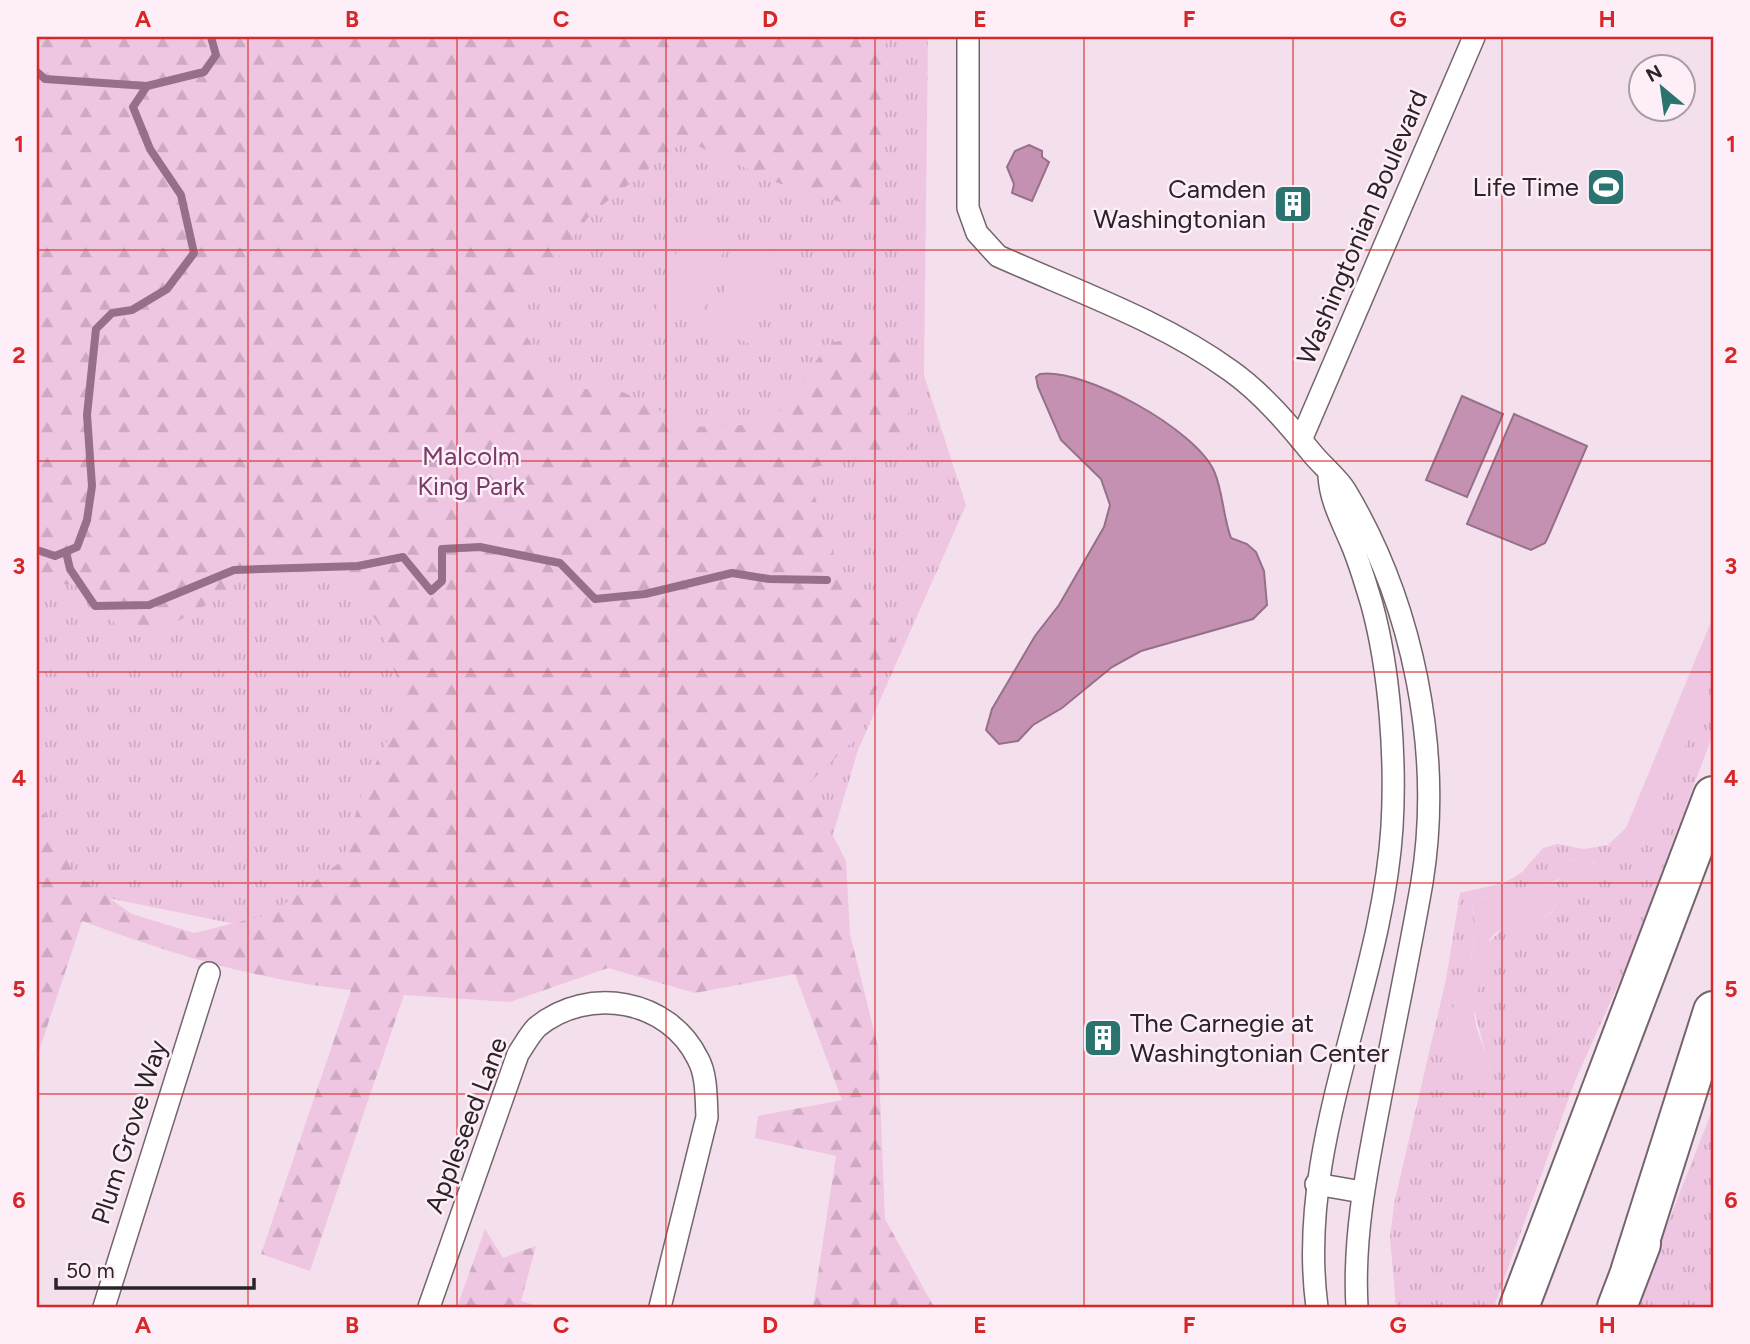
<svg xmlns="http://www.w3.org/2000/svg" width="1750" height="1344" font-family="Figtree,sans-serif">
  <style>
    .grass { fill: url(#grass-tufts); fill-rule: evenodd }
    .forest { fill: url(#forest-firs) }
    .garden { fill: #efc6e1 }
    .water { fill: #c491b3; stroke: #967089; stroke-width: 2 }
    .lines { fill: none; stroke-linecap: round; stroke-linejoin: round }
    .stream { stroke: #967089; stroke-width: 8 }
    .minor-casing { stroke: #74646e; stroke-width: 24 }
    .motorway-casing { stroke: #74646e; stroke-width: 42 }
    .minor { stroke: #fff; stroke-width: 21 }
    .motorway { stroke: #fff; stroke-width: 38 }
    .grid { fill: none; stroke: #d62828; stroke-width: 2; stroke-opacity: 0.55 }
    .labels { text-anchor: middle; stroke-width: 5; stroke-linejoin: round; paint-order: stroke }
    .poi-label { font-size: 26px; fill: #2a2327; stroke: #fdeef8; text-anchor: end }
    .street-label { font-size: 26px; fill: #2a2327; stroke: #fdeef8 }
    .park-label { font-size: 26px; fill: #793a67; stroke: #fdeef8 }
    .neatline { fill: none; stroke: #d62828; stroke-width: 2.5 }
    .grid-label { font-size: 23px; text-anchor: middle; font-weight: bold; fill: #d62828 }
  </style>
  <defs>
    <pattern id="grass-tufts" width="24" height="20" patternUnits="userSpaceOnUse" patternTransform="scale(1.75)"><rect width="24" height="20" fill="#efc6e1"/><path d="M3 7l-1-3M5 7V3M7 7l1-3M15 17l-1-3M17 17v-4M19 17l1-3" fill="none" stroke="#cdaac1"/></pattern>
    <pattern id="forest-firs" width="22" height="20" patternUnits="userSpaceOnUse" patternTransform="scale(1.75)"><rect width="22" height="20" fill="#efc6e1"/><path d="M5 1l3.5 6h-7zM16 11l3.5 6h-7z" fill="#cdaac1"/></pattern>
  </defs>
  <rect width="100%" height="100%" fill="#f3e0ec"/>
  <g class="grass">
    <polygon points="37,37 928,37 924,375 966,505 858,750 819,882 367,951 54,887 37,924"/>
    <path d="M 1713,680 L 1713,734 L 1626,967 L 1575,1081 L 1494,1307 L 1396,1307 L 1390,1238 L 1394,1204 L 1446,979 L 1460,893 L 1504,883 L 1522,872 L 1543,848 L 1557,844 L 1584,849 L 1608,845 L 1637,858 ZM 1563,859 L 1592,861 L 1596,865 L 1547,885 L 1547,892 L 1556,905 L 1552,913 L 1545,917 L 1505,926 L 1487,944 L 1473,1006 L 1491,1073 L 1444,1038 L 1448,1017 L 1467,981 L 1476,928 L 1472,904 L 1476,899 C 1508,891 1543,890 1563,859 Z"/>
    <polygon points="1713,1108 1713,1307 1635,1307"/>
  </g>
  <g class="forest">
    <path d="M 37,37 L 886,37 L 880,214 L 778,183 L 685,140 L 590,215 L 516,313 L 550,387 L 621,391 L 690,427 L 771,424 L 829,343 L 897,330 L 913,446 L 806,469 L 844,586 L 898,644 L 851,743 L 807,785 L 846,861 L 850,934 L 878,1047 L 885,1219 L 934,1307 L 813,1307 L 836,1156 L 755,1138 L 758,1116 L 842,1100 L 795,974 L 695,993 L 608,968 L 510,1002 L 404,995 L 310,1271 L 261,1254 L 351,990 C 253,979 175,955 82,921 L 37,1057 L 37,807 L 40,805 L 73,873 L 132,914 L 194,933 L 271,914 L 343,860 L 363,788 L 406,705 L 378,623 L 329,559 L 262,557 L 213,601 L 164,629 L 117,627 L 91,586 L 46,583 L 37,586 Z"/>
    <polygon points="485,1229 503,1258 536,1246 521,1301 541,1307 457,1307"/>
  </g>
  <g class="garden">
    <polygon points="688,221 729,236 697,324 656,309"/>
    <polygon points="743,242 783,257 751,344 710,329"/>
    <polygon points="1713,617 1713,680 1637,858 1608,845 1626,828"/>
    <path d="M 1563,859 L 1592,861 L 1597,868 L 1596,881 C 1583,890 1570,887 1559,879 L 1547,885 L 1547,892 L 1556,905 C 1548,929 1505,914 1489,941 C 1483,951 1485,962 1483,973 C 1480,990 1471,1000 1475,1019 C 1478,1041 1492,1058 1490,1081 L 1484,1089 L 1474,1088 L 1453,1065 L 1443,1043 L 1448,1017 L 1467,981 L 1476,928 L 1472,904 L 1476,899 C 1509,891 1541,889 1563,859 Z"/>
  </g>
  <g class="water">
    <polygon points="1029,145 1042,151 1042,157 1049,162 1032,201 1012,193 1014,184 1007,167 1015,151"/>
    <path d="M 1040,374 C 1085,368 1195,429 1214,471 C 1223,491 1223,517 1231,538 L 1247,544 L 1256,552 L 1264,571 L 1267,605 L 1253,619 L 1141,651 L 1112,667 L 1062,708 L 1033,725 L 1018,741 L 999,744 L 986,730 L 992,709 L 1035,636 L 1059,605 L 1104,527 L 1110,505 L 1101,479 L 1061,440 L 1038,387 L 1036,377 Z"/>
    <polygon points="1462,396 1503,414 1467,497 1426,480"/>
    <polygon points="1514,414 1587,446 1548,537 1545,543 1531,550 1467,524"/>
  </g>
  <g class="lines">
    <g class="stream">
      <polyline points="37,72 45,79 147,86"/>
      <polyline points="37,550 55,556 77,547 87,520 92,486 87,415 96,329 112,313 132,310 167,289 194,253 181,195 150,149 133,107 147,86 204,72 216,55 211,37"/>
      <polyline points="66,552 70,569 95,606 149,605 234,570 358,566 403,557 431,591 442,581 442,549 480,547 560,563 595,599 645,594 732,573 769,579 827,580"/>
    </g>
    <g class="minor-casing">
      <g id="minor">
        <path d="M 968,37 L 968,208 L 977,233 L 998,256 C 1076,291 1162,321 1231,371 C 1262,393 1288,424 1311,452 C 1321,465 1337,477 1345,490 C 1413,603 1443,751 1422,882 C 1409,957 1393,1031 1379,1106 C 1366,1173 1353,1239 1357,1307"/>
        <polyline points="1301,440 1474,37"/>
        <polyline points="1316,1184 1362,1192"/>
        <polyline points="104,1307 209,973"/>
        <path d="M 429,1307 L 518,1054 C 524,1045 530,1034 537,1027 C 588,985 669,999 698,1059 C 707,1075 706,1099 707,1117 L 660,1307"/>
        <path d="M 1317,1307 C 1295,1143 1382,989 1392,827 C 1396,759 1390,671 1372,605 C 1366,585 1360,564 1352,545 C 1342,521 1330,500 1329,475"/>
      </g>
    </g>
    <g class="motorway-casing">
      <g id="motorway">
        <polyline points="1631,1269 1713,1011"/>
        <polyline points="1519,1307 1713,796"/>
        <polyline points="1617,1307 1641,1244"/>
      </g>
    </g>
    <use href="#minor" class="minor"/>
    <use href="#motorway" class="motorway"/>
  </g>
  <path class="grid" d="M 248,37 L 248,1307M 457,37 L 457,1307M 666,37 L 666,1307M 875,37 L 875,1307M 1084,37 L 1084,1307M 1293,37 L 1293,1307M 1502,37 L 1502,1307M 37,250 L 1713,250M 37,461 L 1713,461M 37,672 L 1713,672M 37,883 L 1713,883M 37,1094 L 1713,1094"/>
  <defs>
    <g id="stadium-square" transform="scale(2.0125)"><rect x="-9" y="-9" width="18" height="18" rx="4" fill="#2a736f" stroke="#fdeef8"/><path d="M0-5a6.5 5 0 1 0 0 10a6.5 5 0 1 0 0-10ZM-3.5-1.8h7v3.6h-7Z" fill="#fff"/></g>
    <g id="building-square" transform="scale(2.0125)"><rect x="-9" y="-9" width="18" height="18" rx="4" fill="#2a736f" stroke="#fdeef8"/><path d="M-4-6H4V6H1V3H-1V6H-4ZM-2.5-4.3h1.7v1.8h-1.7ZM.8-4.3h1.7v1.8H.8ZM-2.5-1h1.7V.8h-1.7ZM.8-1h1.7V.8H.8Z" fill="#fff"/></g>
  </defs>
  <g fill-rule="evenodd">
    <use href="#stadium-square" x="1606" y="187"/>
    <use href="#building-square" x="1293" y="204"/>
    <use href="#building-square" x="1103" y="1038"/>
  </g>
  <g class="labels">
    <g class="poi-label">
      <text x="1579" y="196">Life Time</text>
      <text x="1266" y="198">Camden<tspan x="1266" dy="30">Washingtonian</tspan></text>
      <text x="1130" y="1032" text-anchor="start">The Carnegie at<tspan x="1130" dy="30">Washingtonian Center</tspan></text>
    </g>
    <g class="street-label">
      <text transform="translate(1362 227) rotate(-67)" y="9">Washingtonian Boulevard</text>
      <text transform="translate(466 1125) rotate(-69)" y="9">Appleseed Lane</text>
      <text transform="translate(129 1132) rotate(-72)" y="9">Plum Grove Way</text>
    </g>
    <g class="park-label">
      <text x="471" y="465">Malcolm<tspan x="471" dy="30">King Park</tspan></text>
    </g>
  </g>
  <rect width="1750" height="1344" fill="none" stroke="#fdeef8" stroke-width="77"/>
  <g transform="translate(1662 88) rotate(331)"><circle r="33" fill="#fdeef8" stroke="#a99da4" stroke-width="2"/>
  <path d="M0-5L12 26L0 18L-12 26Z" fill="#2a736f"/>
  <text y="-10" font-size="19" font-weight="bold" text-anchor="middle" fill="#2a2327">N</text>
  </g>
  <path d="M56 1278v10h198v-10" fill="none" stroke="#2a2327" stroke-width="3.5"/>
  <text x="66" y="1278" font-size="21" fill="#2a2327" stroke="#fdeef8" stroke-width="5" paint-order="stroke">50 m</text>
  <rect x="38" y="38" width="1674" height="1268" class="neatline"/>
  <g class="grid-label">
    <text x="143" y="27">A</text>
    <text x="352" y="27">B</text>
    <text x="561" y="27">C</text>
    <text x="770" y="27">D</text>
    <text x="980" y="27">E</text>
    <text x="1189" y="27">F</text>
    <text x="1398" y="27">G</text>
    <text x="1607" y="27">H</text>
    <text x="19" y="152">1</text>
    <text x="1731" y="152">1</text>
    <text x="19" y="363">2</text>
    <text x="1731" y="363">2</text>
    <text x="19" y="574">3</text>
    <text x="1731" y="574">3</text>
    <text x="19" y="786">4</text>
    <text x="1731" y="786">4</text>
    <text x="19" y="997">5</text>
    <text x="1731" y="997">5</text>
    <text x="19" y="1208">6</text>
    <text x="1731" y="1208">6</text>
    <text x="143" y="1333">A</text>
    <text x="352" y="1333">B</text>
    <text x="561" y="1333">C</text>
    <text x="770" y="1333">D</text>
    <text x="980" y="1333">E</text>
    <text x="1189" y="1333">F</text>
    <text x="1398" y="1333">G</text>
    <text x="1607" y="1333">H</text>
  </g>
</svg>
